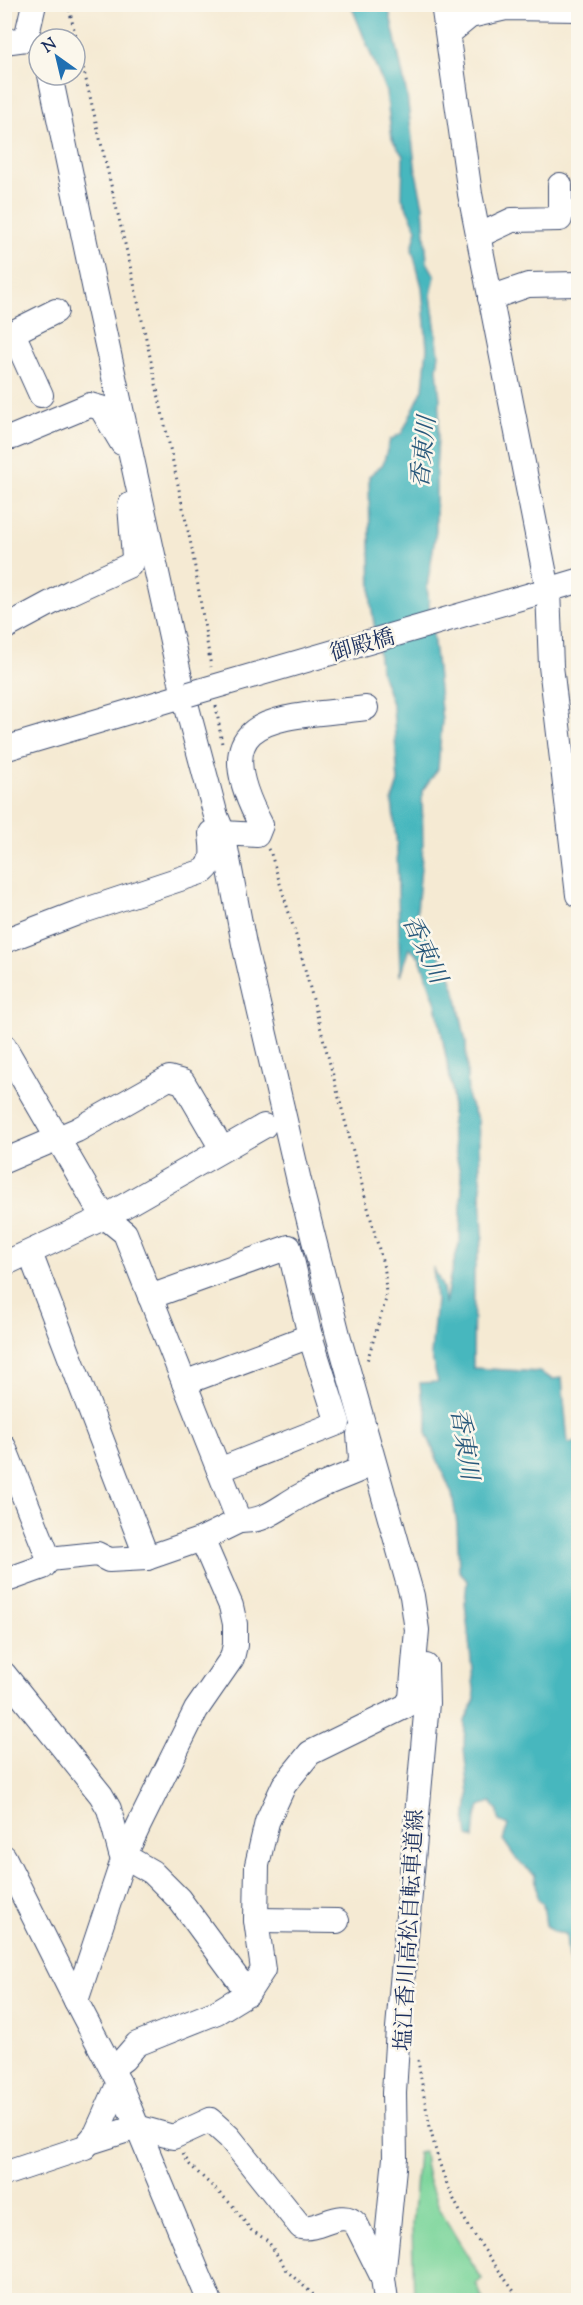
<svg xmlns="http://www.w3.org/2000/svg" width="583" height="2305" font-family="'Sorts Mill Goudy','Noto Serif JP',serif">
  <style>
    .green { fill: #7bd59b; stroke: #4b827c; stroke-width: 1.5 }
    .water { fill: #47b7be; stroke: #31738e; stroke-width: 1.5 }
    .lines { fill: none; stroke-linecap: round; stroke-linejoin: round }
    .minor-casing { stroke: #3c4b70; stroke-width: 26 }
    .path { stroke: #3c4b70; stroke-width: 3; stroke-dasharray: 1.5 4.5; stroke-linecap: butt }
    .minor { stroke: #fff; stroke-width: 24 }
    .minor-bridge-casing { stroke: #3c4b70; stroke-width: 26; stroke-linecap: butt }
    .minor-bridge { stroke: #fff; stroke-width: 24 }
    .labels { text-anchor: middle; stroke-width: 5; stroke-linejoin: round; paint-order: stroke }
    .street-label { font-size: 22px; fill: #1b2f5e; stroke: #fbf7ec }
    .water-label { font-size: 24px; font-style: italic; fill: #28587b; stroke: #fbf7ec }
  </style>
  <rect width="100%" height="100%" fill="#fbf7ec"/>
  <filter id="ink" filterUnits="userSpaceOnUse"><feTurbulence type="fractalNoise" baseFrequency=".0167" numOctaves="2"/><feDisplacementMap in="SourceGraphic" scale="12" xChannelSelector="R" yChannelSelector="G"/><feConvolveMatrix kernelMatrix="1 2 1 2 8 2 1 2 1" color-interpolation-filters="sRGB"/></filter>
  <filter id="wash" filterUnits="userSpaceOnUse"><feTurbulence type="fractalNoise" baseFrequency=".008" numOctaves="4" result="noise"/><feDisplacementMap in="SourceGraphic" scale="24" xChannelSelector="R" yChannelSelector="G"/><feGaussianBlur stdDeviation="1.35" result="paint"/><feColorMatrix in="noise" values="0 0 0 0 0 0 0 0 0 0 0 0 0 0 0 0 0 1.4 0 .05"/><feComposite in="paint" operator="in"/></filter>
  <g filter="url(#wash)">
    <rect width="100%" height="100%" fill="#f5ead3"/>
    <path class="green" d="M 424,2152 C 426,2199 459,2240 482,2279 L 476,2284 L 484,2300 L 414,2300 L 412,2225 L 418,2153 Z"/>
    <polygon class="water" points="351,5 388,5 407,95 416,173 423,206 427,262 435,276 431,295 439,354 437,369 440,399 436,471 436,531 427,587 436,659 442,721 438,769 422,791 423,846 416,921 447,967 456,993 466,1042 468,1099 478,1120 483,1236 474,1271 473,1368 539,1372 552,1379 562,1378 568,1443 578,1442 578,1987 576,1985 568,1956 566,1934 554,1932 546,1925 543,1904 538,1899 535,1875 517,1860 504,1841 508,1825 499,1821 498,1811 491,1802 480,1806 476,1817 474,1838 468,1836 466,1824 469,1794 464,1749 465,1721 475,1699 465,1602 467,1581 459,1570 457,1524 452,1494 427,1435 427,1413 421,1395 420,1383 438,1382 431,1355 436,1300 433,1267 443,1288 445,1304 450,1277 460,1240 462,1182 451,1131 453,1094 436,1004 420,958 409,948 400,976 397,847 392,801 398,782 393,707 381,672 371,603 369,476 383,464 390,440 402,433 423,389 427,348 422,287 412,249 417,229 402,198 403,156 392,139 386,92"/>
  </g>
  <g filter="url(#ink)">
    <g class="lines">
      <g class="minor-casing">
        <g id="minor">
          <polyline points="443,4 470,194 548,590 551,666 578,895"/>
          <polyline points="448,34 470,16 506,8 578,9"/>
          <polyline points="4,42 26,39 34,4"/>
          <polyline points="50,75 96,295 184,696 216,816 223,833 244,944 299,1181 338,1335 412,1596 417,1630 411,1698 406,1706 310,1753 284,1785 267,1822 257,1865 256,1920 263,1970 248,1993 217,2012 137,2044 124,2059 112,2068"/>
          <polyline points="478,236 512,220 560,219 560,185"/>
          <polyline points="490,298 528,285 578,284"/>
          <polyline points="13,333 41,395"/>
          <polyline points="4,337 56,311"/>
          <polyline points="13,437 90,405 101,408 122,443"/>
          <polyline points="534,594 578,581"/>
          <polyline points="4,628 71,592 130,565 134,557 130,505"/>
          <polyline points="4,749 189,694"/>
          <path d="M 223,833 L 257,835 L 261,825 C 201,711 280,719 366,708"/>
          <path d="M 4,941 L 77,913 L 204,871 C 216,861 212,847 211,833"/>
          <polyline points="4,1046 94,1201 105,1217 125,1233 239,1521 202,1539 147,1558 109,1560 97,1554 49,1559 4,1447"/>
          <polyline points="4,1161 77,1130 169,1078 183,1082 222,1149"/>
          <polyline points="30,1253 147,1558"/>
          <polyline points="4,1264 105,1217 264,1126"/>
          <polyline points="150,1297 289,1247 310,1336 338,1423 219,1470"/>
          <polyline points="184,1383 310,1336"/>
          <path d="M 239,1521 C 267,1522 279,1507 302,1495 C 320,1485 340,1478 359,1470 L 361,1458 L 359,1434"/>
          <polyline points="4,1581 43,1567 49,1559"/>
          <polyline points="4,1674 101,1795 109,1809 121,1854 152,1872 179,1899 248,1993"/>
          <polyline points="4,1857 76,2001 119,2083 209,2300"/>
          <polyline points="256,1920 337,1921"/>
          <polyline points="76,2001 124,1857 139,1825 196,1710 232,1658 235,1645 235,1624 231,1606 202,1539"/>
          <path d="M 93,2141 L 137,2127 L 173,2137 L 210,2120 L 229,2137 L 301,2227 C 319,2231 342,2208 356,2224 L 383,2278"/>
          <polyline points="4,2174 85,2147 96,2134 119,2083"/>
          <polyline points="386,2300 383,2278 395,2158 394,2093 398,2028 427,1703 426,1666"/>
        </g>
      </g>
      <g class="path">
        <polyline points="68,4 130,265 192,549 211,667"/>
        <polyline points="216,706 222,744"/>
        <polyline points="268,849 271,854 297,939 385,1272 386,1299 367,1361"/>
        <path d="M 418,2060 C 425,2103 432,2150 450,2191 C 467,2230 496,2265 520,2300"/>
        <polyline points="183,2154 190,2165 232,2205 251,2230 268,2241 288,2272 319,2300"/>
      </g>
      <use href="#minor" class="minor"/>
      <g class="minor-bridge-casing">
        <polyline id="minor-bridge" points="189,694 534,594"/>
      </g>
      <use href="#minor-bridge" class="minor-bridge"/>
    </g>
  </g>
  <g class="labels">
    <g class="street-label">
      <text transform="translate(362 644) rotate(-16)" y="8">御殿橋</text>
      <text transform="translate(408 1930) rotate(-87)" y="8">塩江香川高松自転車道線</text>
    </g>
    <g class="water-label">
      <text transform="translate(423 452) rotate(-84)" y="8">香東川</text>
      <text transform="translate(425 949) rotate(65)" y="8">香東川</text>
      <text transform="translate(465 1444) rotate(81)" y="8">香東川</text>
    </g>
  </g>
  <rect width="583" height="2305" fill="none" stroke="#fbf7ec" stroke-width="24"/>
  <g transform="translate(57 57) rotate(326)"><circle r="28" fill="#fbf7ec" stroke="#a1a7b3" stroke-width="1.5"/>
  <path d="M0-4.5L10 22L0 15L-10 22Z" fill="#1f6fb2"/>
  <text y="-9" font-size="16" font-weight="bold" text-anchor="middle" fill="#1b2f5e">N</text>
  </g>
</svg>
